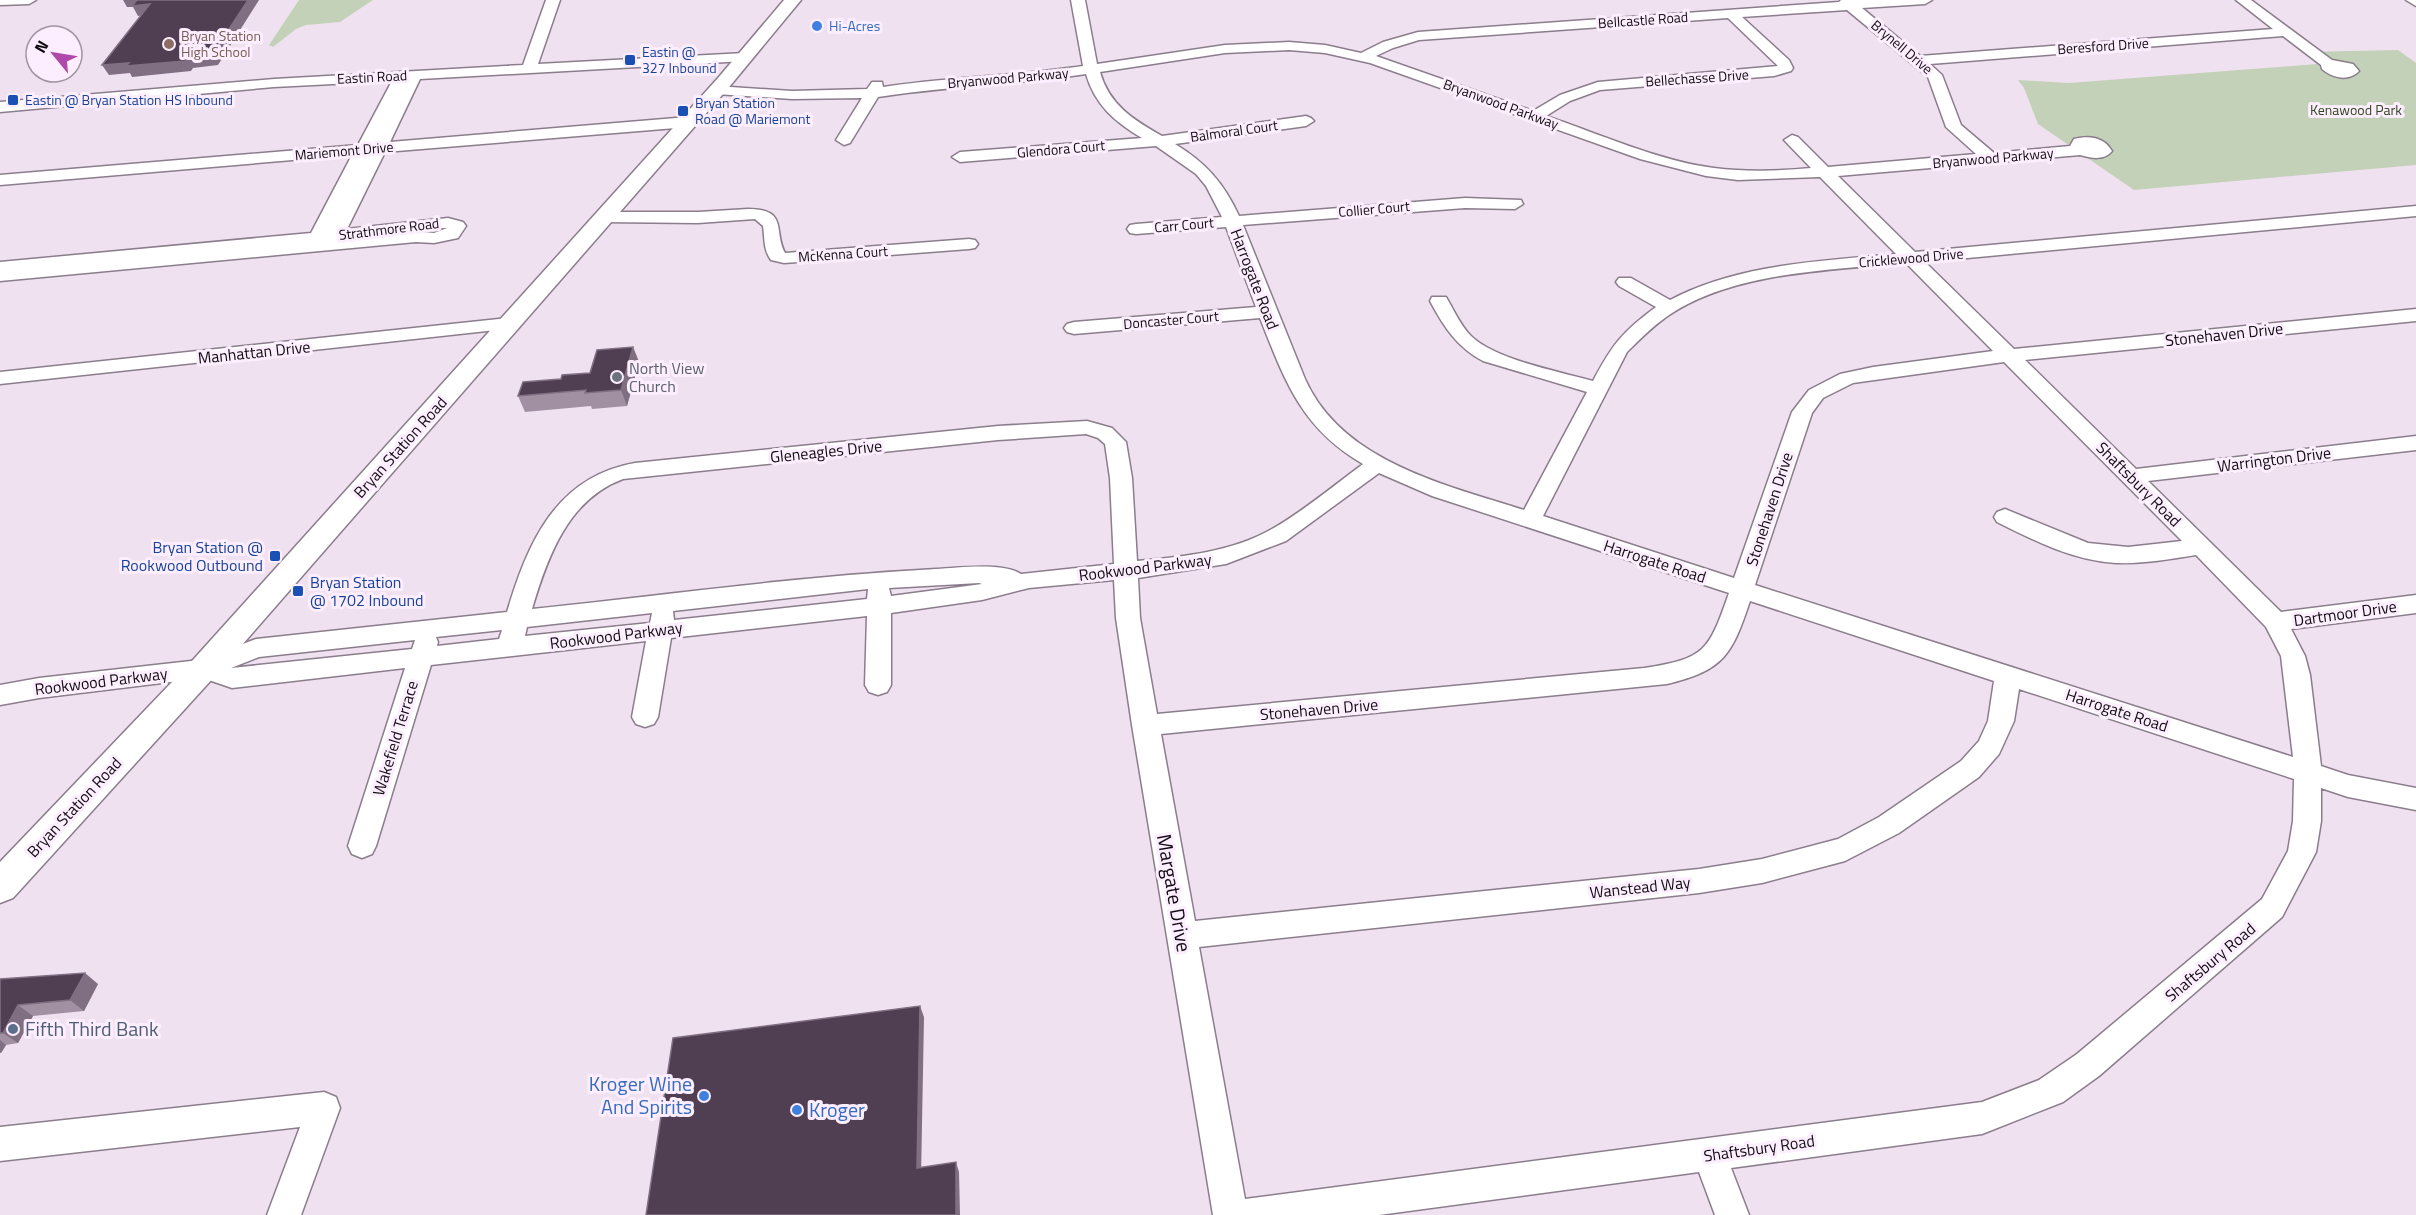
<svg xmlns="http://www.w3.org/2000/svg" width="2416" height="1215" viewBox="0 0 2416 1215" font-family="'Titillium Web',sans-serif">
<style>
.green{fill:#c3d1b8}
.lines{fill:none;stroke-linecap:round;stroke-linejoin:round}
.minor-casing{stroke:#8b7d8c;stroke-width:3}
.major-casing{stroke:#8b7d8c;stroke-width:3}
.minor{fill:#fff;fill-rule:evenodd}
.major{fill:#fff;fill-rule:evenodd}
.wall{fill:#a090a2}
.shaded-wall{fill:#806f82}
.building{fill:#503e52;stroke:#806f82;stroke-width:1.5}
.shop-dot{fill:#3f7fe0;stroke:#fdeeff;stroke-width:2}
.education-dot{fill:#8d6e63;stroke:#fdeeff;stroke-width:2}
.transit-dot{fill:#1a4fb4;stroke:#fdeeff;stroke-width:2}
.worship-dot{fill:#6b7280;stroke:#fdeeff;stroke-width:2}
.service-dot{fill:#5c6f8a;stroke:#fdeeff;stroke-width:2}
.labels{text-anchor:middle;stroke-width:6;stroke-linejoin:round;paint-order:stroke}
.far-street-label{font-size:14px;fill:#110c11;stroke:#fdeeff}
.far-shop-label{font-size:14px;fill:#366cbe;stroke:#fdeeff;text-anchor:start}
.far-education-label{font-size:14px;fill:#785e54;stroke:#fdeeff;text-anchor:start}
.far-transit-label{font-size:14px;fill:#164399;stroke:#fdeeff;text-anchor:start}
.far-park-label{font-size:14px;fill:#30461c;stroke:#fdeeff}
.street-label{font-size:16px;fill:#110c11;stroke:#fdeeff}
.worship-label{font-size:16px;fill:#5b616d;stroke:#fdeeff;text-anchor:start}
.transit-label{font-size:16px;fill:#164399;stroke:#fdeeff;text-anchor:end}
.near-street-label{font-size:20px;fill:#110c11;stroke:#fdeeff}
.near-service-label{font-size:20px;fill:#4e5e75;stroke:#fdeeff;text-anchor:start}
.near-shop-label{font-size:20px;fill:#366cbe;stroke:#fdeeff;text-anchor:end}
</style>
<rect width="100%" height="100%" fill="#f0e1f1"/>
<path class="green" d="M299 0H373L340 22 306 25 296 29 273 47 269 45Z
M2398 50 2416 63V165L2134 190 2038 124 2024 88 2018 80 2069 83 2317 64 2304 52Z"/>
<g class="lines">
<g class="minor-casing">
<path id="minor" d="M0 0H36L29 4 0 5Z
M546 0H560L538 64 745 53 752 57 745 61 420 79 390 142 688 117 696 122 688 127 385 152 347 229 448 218 463 222 466 226 458 238 434 243 416 242 0 281V262L311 233 352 155 0 185V175L358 145 392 81 274 87 0 112V102L274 79 523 65ZM438 228H447L434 233 423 232Z
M1071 0H1085L1097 64 1225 45 1289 42 1325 45 1361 53 1383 42 1418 32 1839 2 1841 0H1932L1925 4 1862 8 1920 56 2273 29 2236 0H2251L2332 60 2353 64 2359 71C2349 82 2332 78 2322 69L2321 65 2283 36 1930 64 1942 75 1961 125 1994 153 2070 146 2074 139C2089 135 2104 137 2112 151 2104 161 2091 158 2080 155L1838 176 1915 252 2416 206V216L1925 262 2014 349 2416 309V321L2025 360 2136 469 2416 436V450L2148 481 2281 612 2416 595V613L2291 629 2305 656 2310 675 2321 766 2348 775 2416 788V810L2348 797 2321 788V821L2316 852 2282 917 2099 1076 2063 1102 1982 1134 1731 1168 1749 1215H1715L1699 1172 1379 1215H1213L1132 725 1116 618 1114 580 1029 588 982 600 891 613V685L887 692 878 695 869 692 865 685 867 616 671 638 658 717 654 724 645 727 636 724 632 717 646 641 431 665 376 846 372 854 362 858 352 854 348 846 405 668 232 688 203 678 39 698 0 705V685L39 678 200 660 256 639 507 612C528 542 556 477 635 463L998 426 1087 421 1112 428 1126 442 1132 478 1137 561C1181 557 1232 552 1272 529 1304 511 1333 486 1363 464 1301 428 1285 381 1260 318L1074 334 1067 332 1064 328 1067 324 1074 322 1256 307 1226 227 1136 234 1130 233 1127 229 1130 225 1136 224 1222 217 1206 186 1196 174 1156 146 960 162 952 157 960 152 1142 138C1115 122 1095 105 1086 74 1016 85 947 86 878 97L850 143 844 145 836 140 862 98 792 99 716 94 709 90 716 86 792 91 867 89 872 82H882L883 87C950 77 1017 76 1083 66ZM1847 10 1928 77 1946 127 1976 154 1828 167 1798 137 1792 135 1784 140 1811 168C1780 171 1746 172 1714 168 1662 162 1597 133 1546 116L1570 101 1600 90 1774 76 1791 71 1793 68 1789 60 1742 17ZM1728 18 1778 66 1598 82 1560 95 1533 111 1376 56 1393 48 1419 40ZM1289 50 1325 53 1370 63 1640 159 1706 176 1738 180 1820 177 1896 254C1821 261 1738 264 1670 300L1631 278H1619L1616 282 1619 286 1656 307C1622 332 1612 345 1593 381 1558 371 1496 360 1471 336 1460 325 1454 310 1446 297H1432L1430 301C1444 327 1457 347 1483 361L1587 392 1524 510C1446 485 1342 462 1305 379L1243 225 1465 208 1515 209 1523 204 1521 200 1465 198 1239 216C1224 183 1205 162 1175 144L1306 126 1314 121 1311 118 1306 116 1162 136C1134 120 1109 105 1100 72L1225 53ZM1906 263 1993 351 1873 367 1840 374 1809 390 1792 412 1734 578 1543 516 1627 352C1640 339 1653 326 1669 315 1733 272 1830 270 1906 263ZM2004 362 2182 541 2128 547 2088 543 2005 509 1997 512 1994 517 1997 522C2035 541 2074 561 2116 563 2143 564 2170 559 2196 555L2266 627 2281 656 2293 757 1755 585 1812 413 1823 398 1853 383ZM1086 434 1098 438 1105 444 1110 478 1114 564 1021 574C1003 562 958 568 936 569 801 576 667 595 532 609 547 558 568 499 623 479L998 440ZM1379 473 1432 496 1729 593C1709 650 1706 659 1644 668L1157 714 1140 618 1138 578 1226 564 1286 541ZM979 583 982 584 891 596 889 588ZM868 589 867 599 674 620 673 611ZM1750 601 1994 681 1988 721 1979 741 1961 761 1879 817 1838 839 1762 859 1699 869 1195 921 1161 734 1667 684C1725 670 1732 654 1750 601ZM652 613 650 623 525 636 527 627ZM502 630 499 639 437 646 438 642 436 637ZM415 640 412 649 231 668 259 657ZM2019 689 2294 779 2293 821 2288 851 2262 899 2077 1054 2039 1080 1982 1102 1245 1199 1199 947 1699 893 1762 883 1845 861 1899 833 1979 777 1999 754 2014 721Z
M2406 0H2416V6Z
M748 209C789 209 773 231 785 253L969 239 975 240 978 244 975 248 969 249 784 263 771 260C763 249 765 239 763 226L755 219 698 223 604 222 598 221 595 217 598 213 604 212H698Z
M508 318 515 320 517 324 515 328 0 384V372Z
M324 1092 336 1097 340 1108 301 1215H267L300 1127 0 1161V1127Z"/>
</g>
<g class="major-casing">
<path id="major" d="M784 0H801L730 86 214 677 13 898 0 903V862L192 661 718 78Z"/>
</g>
<use href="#minor" class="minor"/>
<use href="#major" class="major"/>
</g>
<path class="wall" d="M633 347 639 362 627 406 592 409 591 406 525 412 518 396 590 373Z
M0 979 98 984 84 1011 33 1016 18 1043 6 1045 1 1053H0Z"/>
<path class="shaded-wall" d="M123 0H143L150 4 155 14 138 16 133 7H127Z
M248 0H259L218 65 193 68 191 71 132 77 130 73 109 75 102 65 187 57Z
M633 347 639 362 627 406 621 390Z
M85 973 98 984 84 1011 70 1000Z
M18 1005 33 1016 18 1043 3 1033Z
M920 1006 924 1017 921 1177 917 1168Z
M0 1040 6 1045 1 1053 0 1052Z
M956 1162 959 1172 960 1215H956Z"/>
<path class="building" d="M137 0H248L212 55 187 57 185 61 126 66 129 63 102 65 150 4 132 6Z
M633 347 621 390 585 393 586 390 518 396 523 382 561 379 562 375 590 373 597 350Z
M85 973 70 1000 18 1005 3 1033H0V979Z
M920 1006 917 1168 956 1162V1215H646L673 1038Z"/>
<g class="shop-dot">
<circle cx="817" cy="26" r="6"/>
<circle cx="704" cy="1096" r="6"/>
<circle cx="797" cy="1110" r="6"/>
</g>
<circle class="education-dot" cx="169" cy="44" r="6"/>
<g class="transit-dot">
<rect x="624" y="54" width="12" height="12" rx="3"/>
<rect x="7" y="94" width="12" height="12" rx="3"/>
<rect x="677" y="105" width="12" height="12" rx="3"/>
<rect x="269" y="550" width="12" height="12" rx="3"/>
<rect x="292" y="585" width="12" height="12" rx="3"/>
</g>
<circle class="worship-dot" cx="617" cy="377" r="6"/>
<circle class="service-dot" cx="13" cy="1029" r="6"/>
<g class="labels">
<g class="far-street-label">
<text transform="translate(1643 20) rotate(-4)" y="5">Bellcastle Road</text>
<text transform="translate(2103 46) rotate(-4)" y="5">Beresford Drive</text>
<text transform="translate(1902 47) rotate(40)" y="5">Brynell Drive</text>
<text transform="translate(372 77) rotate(-3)" y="5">Eastin Road</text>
<text transform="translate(1008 78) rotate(-5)" y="5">Bryanwood Parkway</text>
<text transform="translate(1697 78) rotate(-4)" y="5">Bellechasse Drive</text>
<text transform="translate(1501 104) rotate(20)" y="5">Bryanwood Parkway</text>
<text transform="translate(1234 131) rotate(-8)" y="5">Balmoral Court</text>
<text transform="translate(1061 149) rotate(-5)" y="5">Glendora Court</text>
<text transform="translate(344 151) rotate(-5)" y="5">Mariemont Drive</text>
<text transform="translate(1993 158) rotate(-5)" y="5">Bryanwood Parkway</text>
<text transform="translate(1374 209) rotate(-5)" y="5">Collier Court</text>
<text transform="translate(1184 225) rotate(-5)" y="5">Carr Court</text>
<text transform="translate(389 229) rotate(-7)" y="5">Strathmore Road</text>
<text transform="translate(843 254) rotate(-4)" y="5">McKenna Court</text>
<text transform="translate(1911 258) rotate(-5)" y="5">Cricklewood Drive</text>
<text transform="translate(1171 320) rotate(-5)" y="5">Doncaster Court</text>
</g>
<g class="far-shop-label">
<text x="829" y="31">Hi-Acres</text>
</g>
<g class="far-education-label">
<text x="181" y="41">Bryan Station<tspan x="181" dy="16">High School</tspan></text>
</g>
<g class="far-transit-label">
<text x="642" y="57">Eastin @<tspan x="642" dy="16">327 Inbound</tspan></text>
<text x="25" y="105">Eastin @ Bryan Station HS Inbound</text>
<text x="695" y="108">Bryan Station<tspan x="695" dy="16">Road @ Mariemont</tspan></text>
</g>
<g class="far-park-label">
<text x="2356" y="115">Kenawood Park</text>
</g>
<g class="street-label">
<text transform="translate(1255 279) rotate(69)" y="6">Harrogate Road</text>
<text transform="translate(2224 334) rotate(-6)" y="6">Stonehaven Drive</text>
<text transform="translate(254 352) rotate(-6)" y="6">Manhattan Drive</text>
<text transform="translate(400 447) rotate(-48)" y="6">Bryan Station Road</text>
<text transform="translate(826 451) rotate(-6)" y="6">Gleneagles Drive</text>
<text transform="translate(2274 459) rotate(-7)" y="6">Warrington Drive</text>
<text transform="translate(2139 484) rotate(45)" y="6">Shaftsbury Road</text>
<text transform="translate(1769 509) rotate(-72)" y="6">Stonehaven Drive</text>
<text transform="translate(1655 561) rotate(18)" y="6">Harrogate Road</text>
<text transform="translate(1145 567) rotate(-7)" y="6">Rookwood Parkway</text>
<text transform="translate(2345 613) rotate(-8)" y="6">Dartmoor Drive</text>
<text transform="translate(616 635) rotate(-7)" y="6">Rookwood Parkway</text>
<text transform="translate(101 681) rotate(-7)" y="6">Rookwood Parkway</text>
<text transform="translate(1319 709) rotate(-5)" y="6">Stonehaven Drive</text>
<text transform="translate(2117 710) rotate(18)" y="6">Harrogate Road</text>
<text transform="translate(395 738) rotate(-73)" y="6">Wakefield Terrace</text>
<text transform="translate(74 807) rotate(-47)" y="6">Bryan Station Road</text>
<text transform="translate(1640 887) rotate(-6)" y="6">Wanstead Way</text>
<text transform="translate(2210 962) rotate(-40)" y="6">Shaftsbury Road</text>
<text transform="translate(1759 1148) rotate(-8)" y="6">Shaftsbury Road</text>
</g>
<g class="worship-label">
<text x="629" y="374">North View<tspan x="629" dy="18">Church</tspan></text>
</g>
<g class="transit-label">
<text x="263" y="553">Bryan Station @<tspan x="263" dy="18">Rookwood Outbound</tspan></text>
<text x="310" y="588" text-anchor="start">Bryan Station<tspan x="310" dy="18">@ 1702 Inbound</tspan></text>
</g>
<g class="near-street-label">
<text transform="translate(1174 893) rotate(80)" y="7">Margate Drive</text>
</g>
<g class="near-service-label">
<text x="25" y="1036">Fifth Third Bank</text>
</g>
<g class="near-shop-label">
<text x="692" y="1091">Kroger Wine<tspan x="692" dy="23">And Spirits</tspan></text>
<text x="809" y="1117" text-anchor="start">Kroger</text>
</g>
</g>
<g transform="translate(54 54) rotate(300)"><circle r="28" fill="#fdeeff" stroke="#9f94a0" stroke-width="1.5"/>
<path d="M0-4.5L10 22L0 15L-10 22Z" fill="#af48ab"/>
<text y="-9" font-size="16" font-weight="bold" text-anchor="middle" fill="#110c11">N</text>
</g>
</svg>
